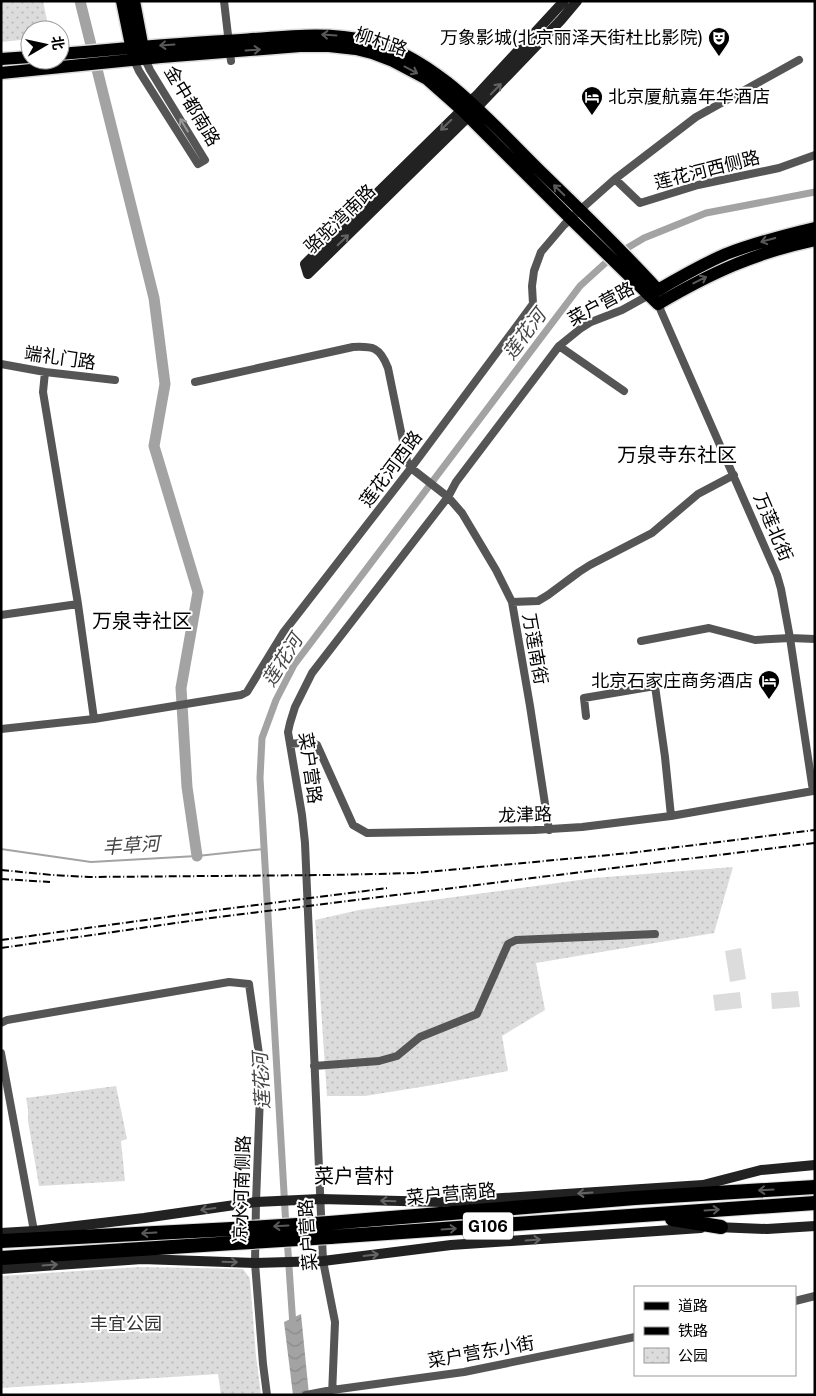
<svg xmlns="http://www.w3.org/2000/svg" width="816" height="1396" viewBox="0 0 816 1396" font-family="'Public Sans','Noto Sans SC',sans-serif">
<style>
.park{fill:url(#park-dots)}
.garden{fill:#dcdcdc}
.water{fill:url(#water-waves)}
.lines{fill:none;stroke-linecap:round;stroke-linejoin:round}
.stream{stroke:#a3a3a3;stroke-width:2}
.canal{stroke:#a3a3a3;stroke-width:7}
.river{stroke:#a3a3a3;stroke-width:11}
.primary-casing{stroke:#dbdbdb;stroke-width:15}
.highway-casing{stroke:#dbdbdb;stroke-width:16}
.street{stroke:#555;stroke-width:8}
.secondary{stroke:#222;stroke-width:10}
.primary{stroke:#000;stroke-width:12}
.highway{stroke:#000;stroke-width:14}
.rail{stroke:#000;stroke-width:2;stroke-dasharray:8 2.5 1 2.5;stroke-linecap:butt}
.highway-bridge-casing{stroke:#dbdbdb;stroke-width:16;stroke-linecap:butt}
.highway-bridge{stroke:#000;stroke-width:14}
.oneway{stroke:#595959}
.oneway2{stroke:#646464}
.oneway3{stroke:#999}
.labels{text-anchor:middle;stroke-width:4;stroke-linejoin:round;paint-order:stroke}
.shield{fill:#fff;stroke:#4c4c4c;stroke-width:1}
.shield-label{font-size:16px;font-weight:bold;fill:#000}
.poi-label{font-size:18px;fill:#000;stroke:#fff;text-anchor:end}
.street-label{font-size:18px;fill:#000;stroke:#fff}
.park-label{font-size:18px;fill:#333;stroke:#fff}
.water-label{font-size:19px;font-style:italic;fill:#444;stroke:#fff}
.quarter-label{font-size:20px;fill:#000;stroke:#fff}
</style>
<defs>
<pattern id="park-dots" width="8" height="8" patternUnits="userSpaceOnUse" patternTransform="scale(1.25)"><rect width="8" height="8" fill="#dcdcdc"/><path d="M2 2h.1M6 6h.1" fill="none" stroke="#bbb" stroke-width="1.8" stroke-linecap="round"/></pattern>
<pattern id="water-waves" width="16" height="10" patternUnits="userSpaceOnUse" patternTransform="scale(1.25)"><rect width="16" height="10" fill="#a3a3a3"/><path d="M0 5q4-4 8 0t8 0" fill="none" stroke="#8b8b8b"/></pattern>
</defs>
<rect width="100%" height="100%" fill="#fff"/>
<path class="park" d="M1 1H43L49 30H30V39L1 42Z
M733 867 714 933 536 963 545 1010 502 1036 508 1071 433 1085 365 1096H327L315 920 359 910 594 878Z
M116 1086 127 1139 121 1141 125 1181 39 1186 28 1121V1109L26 1098Z
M140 1267 243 1269 249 1277 250 1280 256 1356 261 1395H221L218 1374 1 1388V1276Z"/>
<path class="garden" d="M741 948 746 979 730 982 725 951Z
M798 991 800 1007 772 1009 771 993Z
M740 992 742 1008 715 1011 713 995Z"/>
<path class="water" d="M301 1314 309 1395H293L284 1322Z"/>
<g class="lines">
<path class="stream" d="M1 849 91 862 197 856 264 849"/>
<path class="canal" d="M286 1227 260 778 262 738 276 700 294 665 580 286 612 257 644 238 706 213 815 192
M287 1237 293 1326"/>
<path class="river" d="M80 1 154 298 165 384 154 446 198 592 181 688 187 787 197 856"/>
<g class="primary-casing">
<path id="primary" d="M122 1 133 55
M134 1 144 54
M60 54C120 49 180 43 241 40 284 37 326 31 368 41 436 57 491 123 538 169 579 209 620 248 658 290 680 277 703 264 726 254 755 243 785 235 815 228
M1 59 30 57
M1 73 161 57 300 46H329L356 49 372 53 393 61 427 79 462 110 571 219 658 304C711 273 754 253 815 240"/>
</g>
<g class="highway-casing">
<path id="highway" d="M672 1219 721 1227
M329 1223 635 1198 815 1187
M330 1237 815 1203
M1 1241 232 1229
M1 1258 234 1243"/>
</g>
<path class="street" d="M224 1 231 61
M134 60 139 71 198 164 205 160 150 70 145 59
M615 179 640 203 698 185 779 168 815 155
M559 346 624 391
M1 364 45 372 115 380
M45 372 43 392 78 604 94 719
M195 382 353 347C373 346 380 347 388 368L407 461 411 468 448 497 462 513 496 570 512 602 530 706 549 830
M512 602 538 601 548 595 579 572 590 565 652 533 698 494 734 475
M1 615 78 604
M641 641 709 628 755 640 790 638 815 639
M586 716 584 698 655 686 665 757 671 816
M1 729 94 719 241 695 247 692 283 633 411 468 533 304 532 286 534 271 541 252 564 225 580 210 615 179 696 117 799 60
M290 744 310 742 317 745 353 825 367 833 534 830 582 827 671 816 813 791 790 638 781 589 777 575 661 311 658 302
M1 1023 7 1020 229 982 249 984 261 1068 256 1202 255 1263 263 1364 267 1395
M1 1053 34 1231
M314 1066 379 1061 397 1056 420 1037 477 1014 508 944 516 940 655 934
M795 1301 815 1296
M306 1395 332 1390 464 1372 635 1337
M332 1395 335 1322 323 1261 305 843 302 815 290 744 288 732 290 723 295 707 312 673 448 497 456 482 559 346 580 329 591 322 622 310 651 294"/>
<path class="secondary" d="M564 1 479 93 305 264 308 274 463 122 561 20 577 1
M716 1227 767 1229 815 1226
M1 1233 34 1231 144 1218 256 1202 320 1199 441 1202 703 1185 761 1170 815 1165
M1 1269 142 1259 255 1263 323 1261 451 1245 701 1228"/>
<use href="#primary" class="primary"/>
<use href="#highway" class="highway"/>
<path class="rail" d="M1 870 52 875 90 877 331 875 416 873 630 853 815 830
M1 879 50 882
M1 940 210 911 388 888
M1 948 211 918 815 843"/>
<g class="highway-bridge-casing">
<path id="highway-bridge" d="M232 1229 329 1223
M234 1243 330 1237"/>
</g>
<use href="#highway-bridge" class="highway-bridge"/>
</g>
<defs><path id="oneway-shaft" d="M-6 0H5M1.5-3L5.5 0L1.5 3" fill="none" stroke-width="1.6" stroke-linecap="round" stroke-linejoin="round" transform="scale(1.25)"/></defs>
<g class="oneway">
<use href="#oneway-shaft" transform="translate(329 35) rotate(-176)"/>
<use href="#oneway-shaft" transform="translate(167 45) rotate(176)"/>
<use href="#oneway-shaft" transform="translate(253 50) rotate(-4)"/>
<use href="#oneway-shaft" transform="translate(411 70) rotate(28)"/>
<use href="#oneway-shaft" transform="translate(559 190) rotate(-136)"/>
<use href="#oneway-shaft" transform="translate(768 240) rotate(165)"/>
<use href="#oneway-shaft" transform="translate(700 280) rotate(-27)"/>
<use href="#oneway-shaft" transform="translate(766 1190) rotate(177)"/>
<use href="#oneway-shaft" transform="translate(712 1210) rotate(-4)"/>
<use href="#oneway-shaft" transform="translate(281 1226) rotate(177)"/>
<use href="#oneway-shaft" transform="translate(449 1229) rotate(-4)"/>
<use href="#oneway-shaft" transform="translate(149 1233) rotate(177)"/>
</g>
<g class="oneway2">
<use href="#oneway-shaft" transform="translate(496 89) rotate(-46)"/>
<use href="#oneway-shaft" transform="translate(446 125) rotate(136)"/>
<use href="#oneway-shaft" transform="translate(343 240) rotate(-44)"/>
<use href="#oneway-shaft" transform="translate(585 1193) rotate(176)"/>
<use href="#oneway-shaft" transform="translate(388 1201) rotate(-178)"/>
<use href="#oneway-shaft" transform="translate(208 1209) rotate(172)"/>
<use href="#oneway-shaft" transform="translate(533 1240) rotate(-4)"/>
<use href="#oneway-shaft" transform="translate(371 1255) rotate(-7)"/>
<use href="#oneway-shaft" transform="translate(230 1262) rotate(2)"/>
<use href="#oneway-shaft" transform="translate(50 1265) rotate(-4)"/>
</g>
<use class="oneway3" href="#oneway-shaft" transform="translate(184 125) rotate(-121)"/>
<defs>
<g id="theatre-pin" transform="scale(1.125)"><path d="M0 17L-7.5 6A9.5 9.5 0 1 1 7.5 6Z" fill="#000" stroke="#fff"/><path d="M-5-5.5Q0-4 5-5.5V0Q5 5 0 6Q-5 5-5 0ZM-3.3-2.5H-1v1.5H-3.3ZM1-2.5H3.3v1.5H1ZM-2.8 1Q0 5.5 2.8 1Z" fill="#fff"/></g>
<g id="hotel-pin" transform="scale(1.125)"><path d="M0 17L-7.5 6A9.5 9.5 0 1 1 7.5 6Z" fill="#000" stroke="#fff"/><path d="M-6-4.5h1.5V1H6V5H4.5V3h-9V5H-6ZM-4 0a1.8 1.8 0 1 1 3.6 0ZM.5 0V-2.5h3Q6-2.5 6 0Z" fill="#fff"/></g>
</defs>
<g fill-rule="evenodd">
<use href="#theatre-pin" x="719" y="38"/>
<use href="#hotel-pin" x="592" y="97"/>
<use href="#hotel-pin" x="769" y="681"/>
</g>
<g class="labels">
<rect class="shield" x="463" y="1212.5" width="50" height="27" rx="4"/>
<g class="shield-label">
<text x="488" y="1232">G106</text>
</g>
<g class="poi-label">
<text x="703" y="44">万象影城(北京丽泽天街杜比影院)</text>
<text x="608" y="103" text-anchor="start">北京厦航嘉年华酒店</text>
<text x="753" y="687">北京石家庄商务酒店</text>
</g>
<g class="street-label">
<text transform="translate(381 42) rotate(18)" y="6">柳村路</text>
<text transform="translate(192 106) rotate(59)" y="6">金中都南路</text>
<text transform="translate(707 170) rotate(-14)" y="6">莲花河西侧路</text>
<text transform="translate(340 219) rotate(-44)" y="6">骆驼湾南路</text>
<text transform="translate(601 304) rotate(-28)" y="6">菜户营路</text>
<text transform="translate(60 358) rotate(8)" y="6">端礼门路</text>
<text transform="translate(391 469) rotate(-53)" y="6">莲花河西路</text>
<text transform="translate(773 527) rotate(67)" y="6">万莲北街</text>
<text transform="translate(535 649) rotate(80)" y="6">万莲南街</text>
<text transform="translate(310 768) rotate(82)" y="6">菜户营路</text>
<text transform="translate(525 815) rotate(-2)" y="6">龙津路</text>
<text transform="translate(242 1189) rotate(-88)" y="6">凉水河南侧路</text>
<text transform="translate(451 1194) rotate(-5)" y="6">菜户营南路</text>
<text transform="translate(308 1235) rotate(-94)" y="6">菜户营路</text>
<text transform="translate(481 1352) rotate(-10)" y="6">菜户营东小街</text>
</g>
<g class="park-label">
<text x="126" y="1330">丰宜公园</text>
</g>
<g class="water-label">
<text transform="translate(524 334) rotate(-53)" y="7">莲花河</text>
<text transform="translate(282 660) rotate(-58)" y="7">莲花河</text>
<text transform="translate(131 845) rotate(-4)" y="7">丰草河</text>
<text transform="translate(261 1081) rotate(-93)" y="7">莲花河</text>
</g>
<g class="quarter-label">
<text x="677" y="462">万泉寺东社区</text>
<text x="142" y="628">万泉寺社区</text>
<text x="354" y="1183">菜户营村</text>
</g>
</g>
<rect width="816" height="1396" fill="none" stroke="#000000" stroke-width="5"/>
<rect x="634" y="1286" width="162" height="90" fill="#ffffff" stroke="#999999"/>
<rect x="644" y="1302" width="25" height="8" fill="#000000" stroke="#999999"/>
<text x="678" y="1311" font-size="15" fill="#000000">道路</text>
<rect x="644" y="1327" width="25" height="8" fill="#000000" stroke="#999999"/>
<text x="678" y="1336" font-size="15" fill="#000000">铁路</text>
<rect x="644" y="1348" width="25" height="15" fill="url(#park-dots)" stroke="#999999"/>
<text x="678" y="1361" font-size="15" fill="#000000">公园</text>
<g transform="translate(45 45) rotate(81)"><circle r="24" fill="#ffffff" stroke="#999999"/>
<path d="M0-4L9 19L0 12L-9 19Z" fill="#000000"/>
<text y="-8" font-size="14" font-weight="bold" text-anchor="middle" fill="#000000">北</text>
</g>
</svg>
